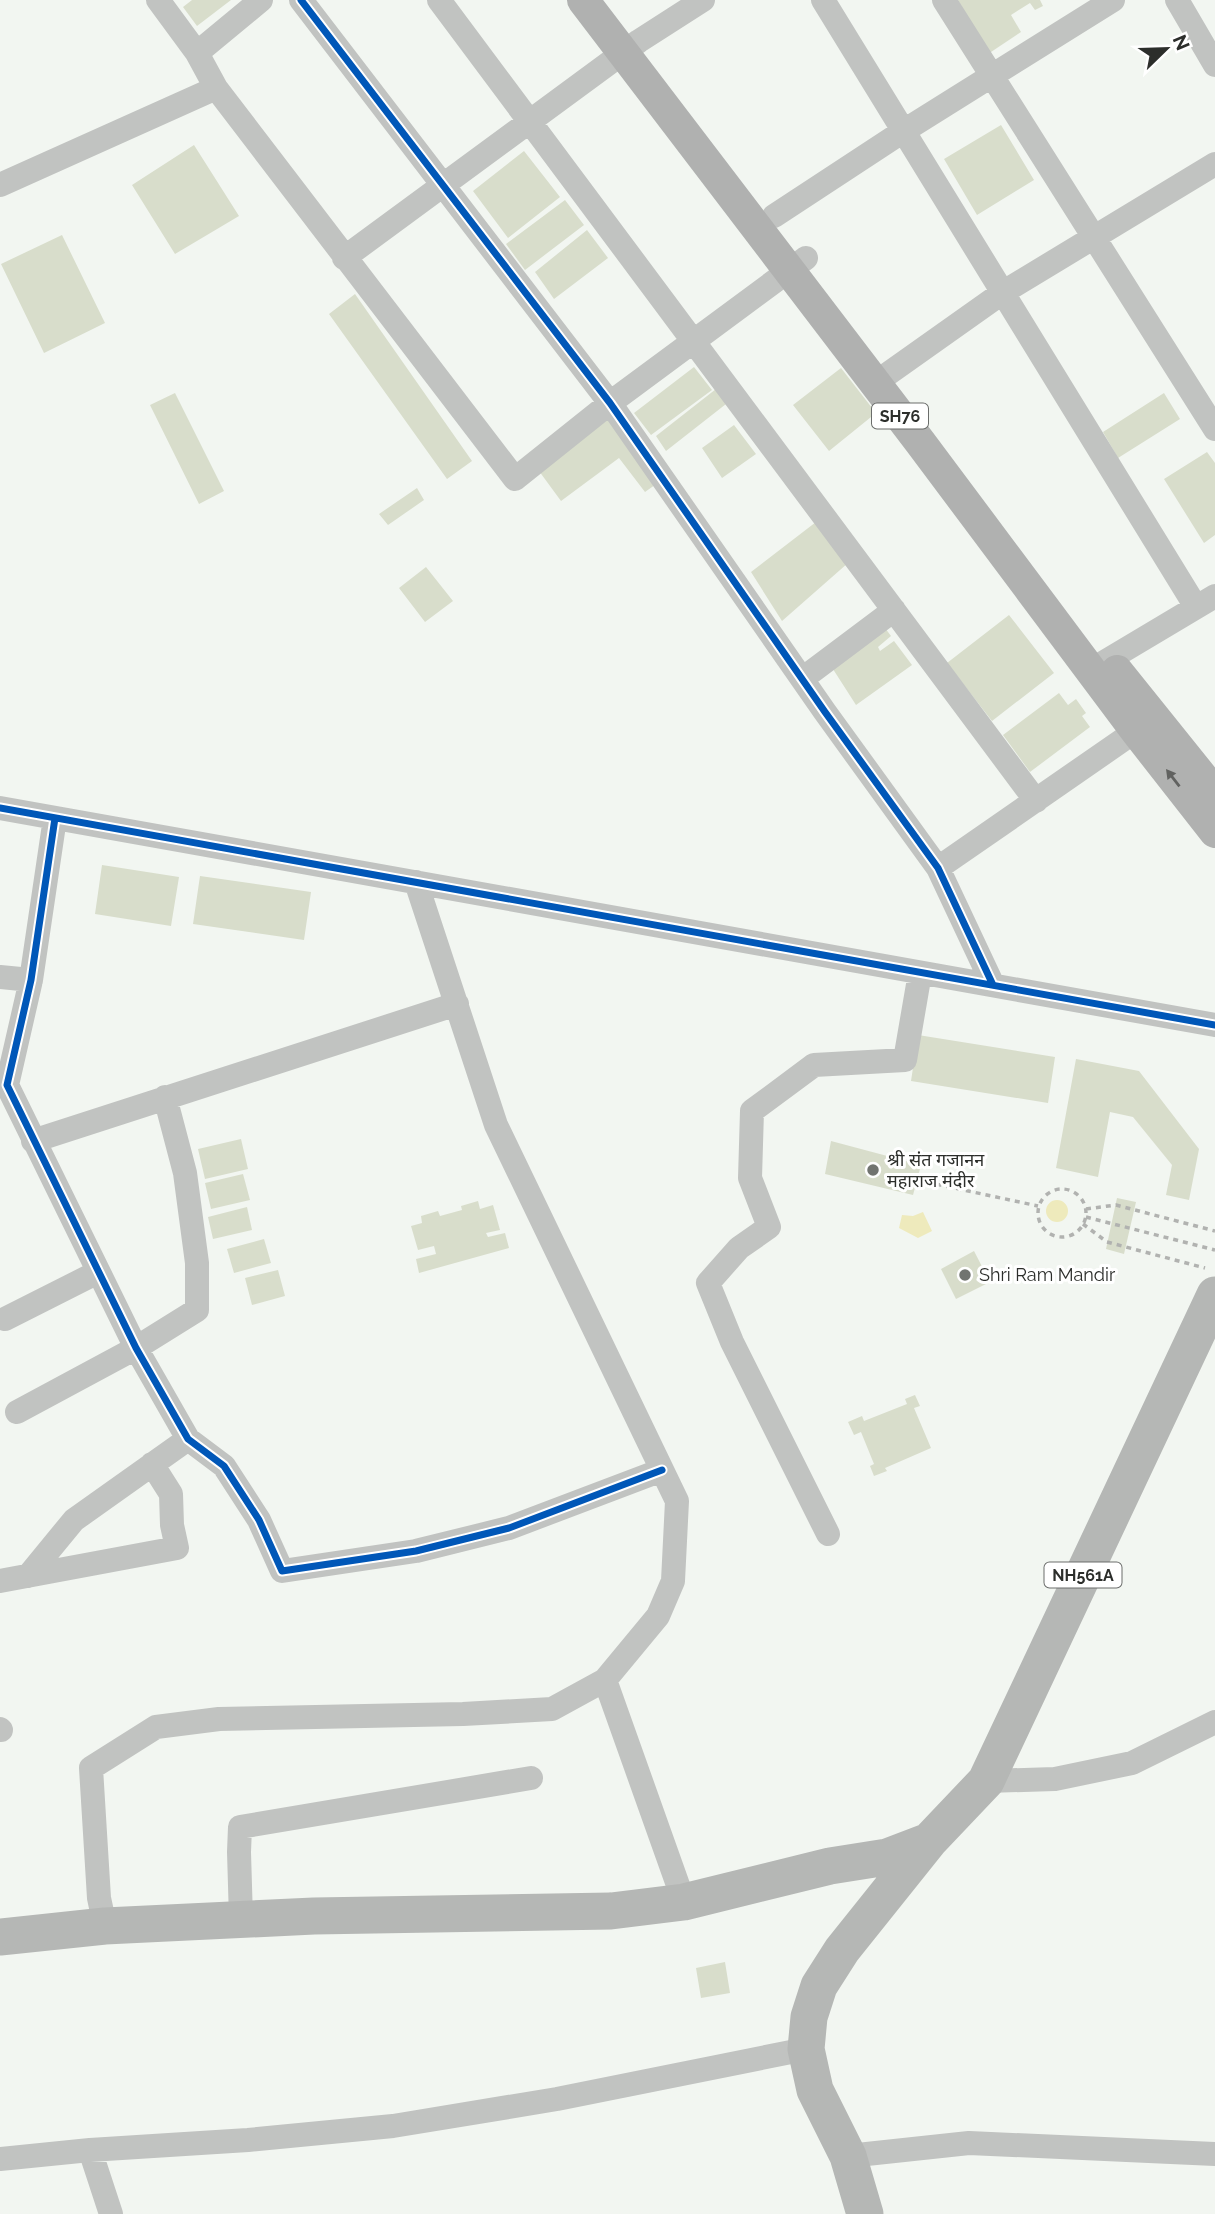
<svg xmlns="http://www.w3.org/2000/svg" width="1215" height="2214" viewBox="0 0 1215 2214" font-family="Raleway,'Noto Sans Devanagari',sans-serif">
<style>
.green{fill:#eeeabc}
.building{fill:#d8ddcb}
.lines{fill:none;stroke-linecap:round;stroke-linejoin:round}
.path{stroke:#b1b2b0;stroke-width:3.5;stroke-dasharray:5 5;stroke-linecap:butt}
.minor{stroke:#c1c3c1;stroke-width:24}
.major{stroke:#b0b1b0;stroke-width:32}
.highway{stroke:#b5b7b5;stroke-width:37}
.cycleway-casing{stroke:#fff;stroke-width:11}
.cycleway{stroke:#0057b8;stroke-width:7}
.oneway{fill:#616260}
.poi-dot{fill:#717470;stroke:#fff;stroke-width:2.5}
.labels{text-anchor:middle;stroke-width:6;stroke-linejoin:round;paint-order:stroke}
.shield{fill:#fff;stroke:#6b6d6b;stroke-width:2}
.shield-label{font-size:16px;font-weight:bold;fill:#2c2e2b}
.poi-label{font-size:18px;fill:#2c2e2b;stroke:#fff;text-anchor:start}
</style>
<rect width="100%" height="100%" fill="#f2f6f1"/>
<path class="green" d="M1046 1211a11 11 0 1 1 22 0a11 11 0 1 1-22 0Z
M923 1212 932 1231 918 1238 899 1228 902 1215 913 1216Z"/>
<path class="building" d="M192 0H231L197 26 183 7Z
M958 0H1040L1043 6 1035 10 1030 3 1011 15 1021 32 988 54Z
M1001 125 1034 180 977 215 944 159Z
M194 145 239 216 175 254 132 185Z
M524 151 560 197 508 238 473 191Z
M565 200 584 225 525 270 506 244Z
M587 230 608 258 554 299 535 272Z
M62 235 105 323 44 353 1 264Z
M355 294 472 461 447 479 329 314Z
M694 367 712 390 651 435 634 413Z
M841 368 876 413 829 451 793 405Z
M716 389 726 404 666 451 656 436Z
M175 393 224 491 199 504 150 405Z
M1164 393 1180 419 1118 458 1103 432Z
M611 417 659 482 645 492 619 458 561 501 539 471Z
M734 425 756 454 722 478 702 448Z
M1207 452 1215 463V535L1204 543 1164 479Z
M417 488 424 500 388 525 379 514Z
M816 522 848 563 782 621 751 572Z
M426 567 453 601 425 622 399 588Z
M1009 615 1054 673 992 721 947 663Z
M885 628 891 636 878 647 880 651 894 641 912 665 856 705 831 666Z
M1059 693 1068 705 1076 699 1086 713 1082 716 1090 727 1030 772 1003 735Z
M102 865 179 877 171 926 95 914Z
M200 876 311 892 304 940 193 924Z
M918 1035 1055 1057 1048 1103 911 1081Z
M1076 1059 1139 1071 1199 1149 1189 1200 1166 1195 1172 1165 1133 1117 1110 1112 1098 1177 1056 1168Z
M241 1139 248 1169 205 1179 198 1149Z
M831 1141 921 1165 913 1195 825 1174Z
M243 1174 250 1200 211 1209 205 1183Z
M1117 1198 1136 1202 1124 1254 1106 1249Z
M478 1201 480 1209 493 1205 500 1230 486 1233 488 1237 505 1233 509 1248 419 1273 416 1259 436 1254 434 1246 418 1250 411 1226 422 1223 421 1216 438 1211 440 1216 462 1210 461 1206Z
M247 1207 252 1230 213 1239 208 1217Z
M264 1239 271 1263 234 1273 227 1249Z
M974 1251 990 1282 956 1299 941 1269Z
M278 1270 285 1296 252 1305 245 1278Z
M915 1395 920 1406 914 1408 931 1448 885 1468 887 1471 874 1476 870 1466 874 1464 861 1432 854 1435 848 1422 862 1416 864 1421 907 1404 905 1399Z
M725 1962 730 1993 701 1998 696 1968Z"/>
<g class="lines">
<path class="path" d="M917 1180 1038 1206
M1038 1213a24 24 0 1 1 48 0a24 24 0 1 1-48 0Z
M1086 1209 1116 1205 1215 1231
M1086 1217 1215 1250
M1083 1224 1107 1242 1205 1268"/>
<path class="minor" d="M158 0 197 53 216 88 515 479 610 403 806 258
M301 0 610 403 825 712 938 868 993 985
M439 0 1036 801
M823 0 1196 607
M944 0 1215 429
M1177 0 1215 65
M197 53 261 0
M0 185 216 88
M774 216 902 132 1113 0
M344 258 639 41 703 0
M875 383 1002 293 1215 164
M1091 670 1215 596
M802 679 894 610
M0 808 1215 1025
M55 818 31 980 7 1085 136 1348 188 1439 224 1466 259 1520 282 1571 416 1551 509 1528 662 1470
M938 868 1150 721
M416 882 496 1125 677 1501 673 1581 658 1616 605 1680 684 1902
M0 977 31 980
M33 1141 457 1004
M5 1319 98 1272
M17 1412 136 1348 197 1310V1263L185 1173 165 1097
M828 1534 732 1342 708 1283 739 1248 769 1227 750 1178 752 1111 814 1065 905 1060 920 973
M28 1576 74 1520 188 1439
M0 1581 177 1548 172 1525 171 1494 152 1464
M0 1729 1 1730
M986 1781 1055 1779 1132 1763 1215 1722
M241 1919 239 1852 240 1827 531 1778
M105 1926 99 1898 91 1768 156 1727 219 1719 463 1714 552 1709 605 1680
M90 2150 111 2214
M848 2156 969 2143 1215 2154
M0 2159 90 2150 248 2140 393 2126 557 2099 806 2049"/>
<path class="major" d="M583 0 920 442 1136 731 1215 832
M1117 671 1215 793"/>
<path class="highway" d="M0 1937 105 1926 314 1916 611 1911 684 1902 830 1866 887 1857 929 1841
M865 2214 848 2156 815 2090 806 2049 809 2017 819 1986 842 1950 930 1840 986 1781 1215 1295"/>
<g class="cycleway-casing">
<path id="cycleway" d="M301 0 610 403 825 712 938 868 993 985
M0 808 1215 1025
M55 818 31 980 7 1085 136 1348 188 1439 224 1466 259 1520 282 1571 416 1551 509 1528 662 1470"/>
</g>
<use href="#cycleway" class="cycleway"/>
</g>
<defs><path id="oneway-solid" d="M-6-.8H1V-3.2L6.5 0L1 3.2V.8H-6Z" transform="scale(1.75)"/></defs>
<use class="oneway" href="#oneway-solid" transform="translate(1173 778) rotate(-128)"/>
<g class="poi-dot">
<circle cx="873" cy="1170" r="7"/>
<circle cx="965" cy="1275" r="7"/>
</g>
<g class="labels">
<g class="shield">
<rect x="872" y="403.5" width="56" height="25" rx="5"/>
<rect x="1044.5" y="1562.5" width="77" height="25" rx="5"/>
</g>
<g class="shield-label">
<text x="900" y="422">SH76</text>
<text x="1083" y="1581">NH561A</text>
</g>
<g class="poi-label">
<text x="887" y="1166">श्री संंत गजानन<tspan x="887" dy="21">महाराज मंदीर</tspan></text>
<text x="979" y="1281">Shri Ram Mandir</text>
</g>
</g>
<g transform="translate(1166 49) rotate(67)" stroke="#ffffff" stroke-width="5" paint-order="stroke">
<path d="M0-5L12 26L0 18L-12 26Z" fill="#2c2e2b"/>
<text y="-10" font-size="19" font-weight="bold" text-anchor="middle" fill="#2c2e2b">N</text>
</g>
</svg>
